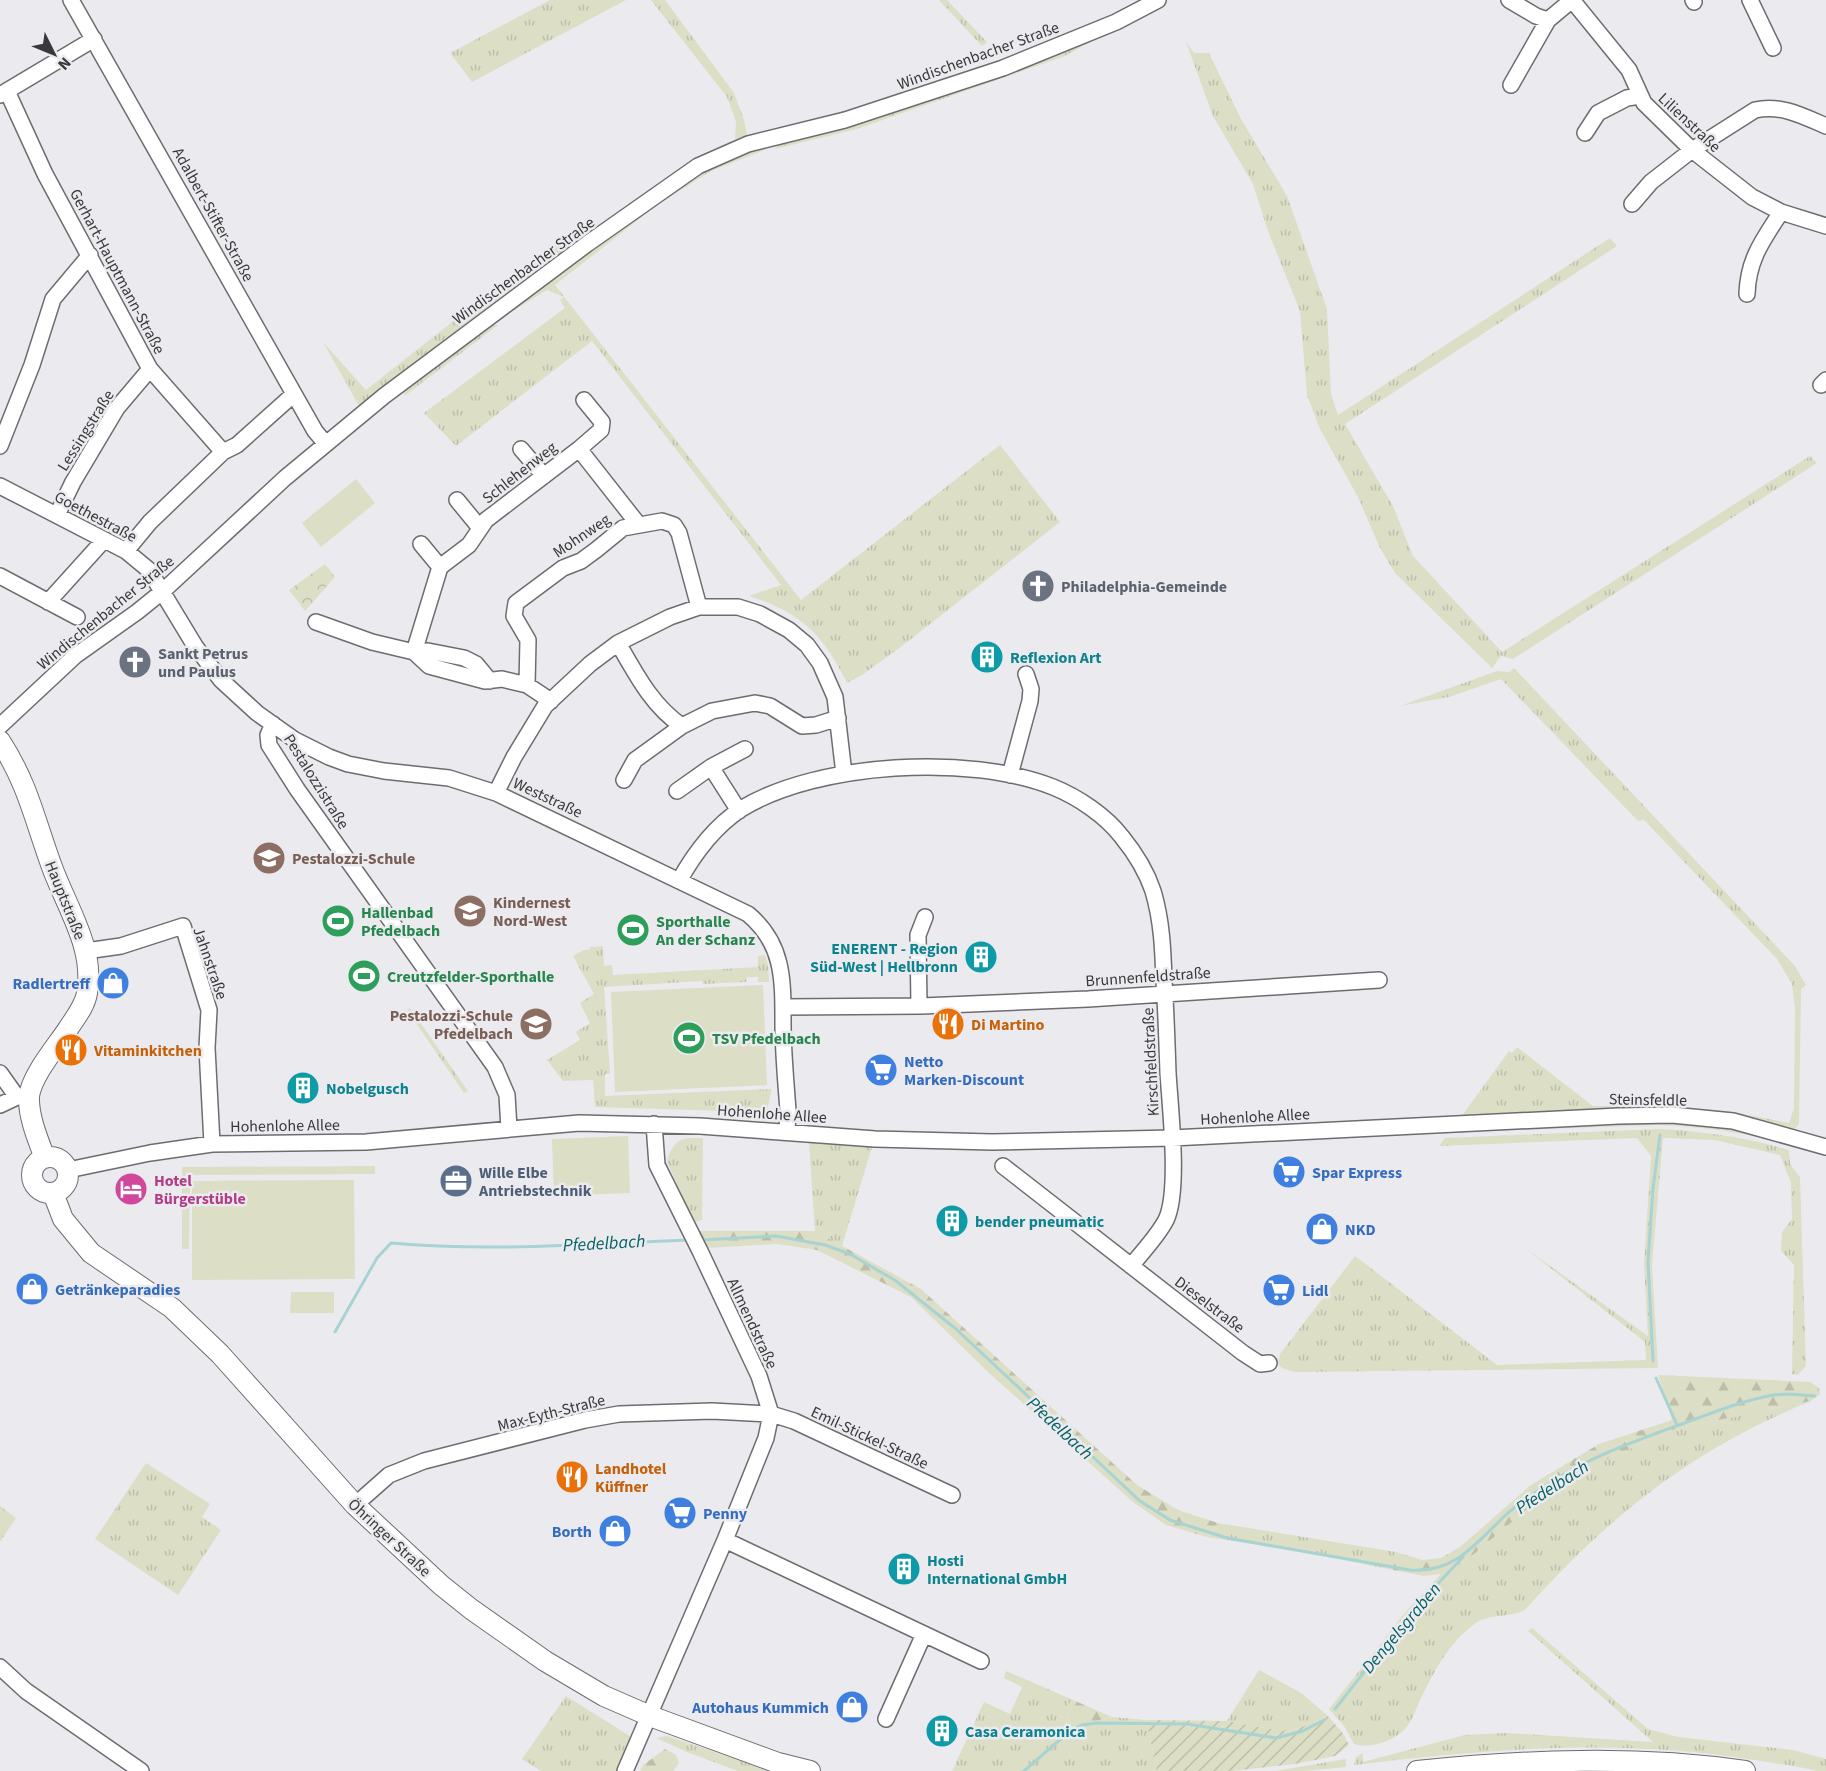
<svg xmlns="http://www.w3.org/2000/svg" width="1826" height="1771" viewBox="0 0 1826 1771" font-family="'Source Sans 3',sans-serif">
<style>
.grass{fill:url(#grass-tufts)}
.forest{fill:url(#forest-firs)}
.park{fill:url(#park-crowns)}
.garden{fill:url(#garden-furrows)}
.pitch{fill:#dcdec6}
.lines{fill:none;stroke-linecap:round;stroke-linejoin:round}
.stream{stroke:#a8d3d3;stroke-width:3}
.minor-casing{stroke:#6d6d71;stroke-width:18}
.major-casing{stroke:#6d6d71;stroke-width:22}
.minor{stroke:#fff;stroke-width:15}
.major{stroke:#fff;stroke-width:20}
.labels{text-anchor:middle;stroke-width:5;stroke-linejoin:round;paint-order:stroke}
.street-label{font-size:16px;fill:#39393b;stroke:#ebebef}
.worship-label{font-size:16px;font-weight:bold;fill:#5b616d;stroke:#ebebef;text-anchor:start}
.culture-label{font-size:16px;font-weight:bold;fill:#0d838f;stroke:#ebebef;text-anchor:start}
.education-label{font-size:16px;font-weight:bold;fill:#785e54;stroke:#ebebef;text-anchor:start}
.leisure-label{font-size:16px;font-weight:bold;fill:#27864d;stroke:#ebebef;text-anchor:start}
.shop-label{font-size:16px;font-weight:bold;fill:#366cbe;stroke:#ebebef;text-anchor:start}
.food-label{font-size:16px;font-weight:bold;fill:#c56008;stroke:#ebebef;text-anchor:start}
.service-label{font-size:16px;font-weight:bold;fill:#4e5e75;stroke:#ebebef;text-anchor:start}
.hotel-label{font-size:16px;font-weight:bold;fill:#b23c85;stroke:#ebebef;text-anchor:start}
.water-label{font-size:18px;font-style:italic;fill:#066263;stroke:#ebebef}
</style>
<defs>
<pattern id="grass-tufts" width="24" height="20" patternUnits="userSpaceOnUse" patternTransform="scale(1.5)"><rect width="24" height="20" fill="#dcdec6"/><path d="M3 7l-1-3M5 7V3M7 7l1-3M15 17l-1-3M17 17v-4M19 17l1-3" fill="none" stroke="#bebfab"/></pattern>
<pattern id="forest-firs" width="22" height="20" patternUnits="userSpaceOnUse" patternTransform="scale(1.5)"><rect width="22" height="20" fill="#dcdec6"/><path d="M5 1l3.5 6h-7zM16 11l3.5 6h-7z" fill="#bebfab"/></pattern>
<pattern id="park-crowns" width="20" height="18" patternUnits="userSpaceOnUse" patternTransform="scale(1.5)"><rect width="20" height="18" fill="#dcdec6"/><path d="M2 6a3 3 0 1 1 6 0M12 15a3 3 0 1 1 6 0" fill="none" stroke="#bebfab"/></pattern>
<pattern id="garden-furrows" width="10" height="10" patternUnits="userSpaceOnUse" patternTransform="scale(1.5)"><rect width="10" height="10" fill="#dcdec6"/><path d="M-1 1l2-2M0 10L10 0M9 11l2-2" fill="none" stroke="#bebfab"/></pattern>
</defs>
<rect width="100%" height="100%" fill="#ebebef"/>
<path class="grass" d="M550 0H626L472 82 450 53Z
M651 0H665L734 93 744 120 747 135 735 139 736 122 727 97Z
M939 0H947L987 42 982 46Z
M1118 27 1065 56 857 129 775 149 780 141Z
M1186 42 1194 53H1209L1241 119 1287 196 1327 309 1331 394 1338 415 1610 238 1617 246 1345 424 1393 506 1413 556 1502 652 1810 456 1817 463 1513 659 1501 656 1492 668 1395 573 1380 548 1358 497 1320 429 1307 395 1300 311 1268 231 1253 184 1213 116Z
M763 146 767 149 711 171 657 205 555 285 801 600 1000 445 1060 522 902 646 862 675 847 683C823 634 801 613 749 596L781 585 592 341 456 446 424 413 565 308 560 300 564 297 547 290 503 317 500 313 686 178Z
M573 231 577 240 359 406 323 342 366 390 466 311Z
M486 325H498L406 395 400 390Z
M1514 668 1795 966 1806 985 1801 989 1799 1124 1794 1130 1734 1117H1461L1509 1051 1512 1053 1517 1047 1593 1106H1669L1734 1112 1789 1123 1794 1108 1795 1009 1792 984 1777 959 1644 820 1638 821 1501 679 1449 697 1400 706 1497 671 1509 672Z
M603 946 604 966 612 965 613 975 758 967V956L765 955 768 965 769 982H758V977H747L746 982 703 984 702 981 604 987 610 1074H605V1096L772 1089 767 1110 758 1112 595 1107 593 1080 563 1081 547 1060 580 1040 576 1032 590 1023 580 1003 594 994 573 956 584 950H590V947Z
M410 1008 468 1091 464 1093 407 1010Z
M1673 1121 1734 1128 1789 1144C1745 1133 1701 1126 1656 1125L1357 1136 1622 1122Z
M1657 1129C1702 1131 1745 1137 1789 1150L1790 1164 1800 1177 1806 1366 1798 1375 1792 1374 1794 1265 1781 1251 1782 1232 1792 1219 1791 1183 1780 1155 1715 1140 1663 1138 1652 1265 1658 1368 1295 1372 1282 1368 1278 1364 1280 1354 1355 1256 1497 1365 1646 1360 1645 1342 1525 1248 1648 1336 1644 1264 1651 1156 1637 1138 1439 1146 1445 1138Z
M687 1138H703L702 1220 694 1222 667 1162C669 1151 675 1140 687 1138Z
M809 1142 873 1144 842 1246 815 1231Z
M1811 1401C1693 1449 1610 1515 1525 1610 1509 1619 1490 1612 1473 1625 1449 1643 1433 1673 1420 1700 1416 1709 1412 1721 1405 1729 1394 1741 1370 1749 1354 1744L1344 1726 1329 1709 1403 1615 1441 1574 1467 1560 1540 1498 1609 1458 1675 1429Z
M146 1463 210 1504 202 1517 221 1530 178 1595 95 1539Z
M0 1506 16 1518 0 1542Z
M1218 1523 1396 1552 1393 1570 1300 1551 1207 1537Z
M1532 1628 1648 1729 1678 1737 1793 1750 1826 1759V1771H1816C1794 1765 1771 1763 1748 1759 1617 1738 1485 1749 1354 1765L1356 1757 1363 1753V1762L1465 1735 1507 1733 1653 1742 1528 1631Z
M1259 1670 1301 1693 1327 1715 1300 1728 1281 1731 1227 1721Z
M1006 1671 1073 1700 1067 1706 1071 1727 1112 1717 1146 1720 1157 1771H952L984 1702 1010 1714 1022 1687 1004 1678Z
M566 1696 633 1738 616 1771H541L522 1759Z
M667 1736 727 1756 791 1771H738L687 1752 656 1738Z
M1346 1759V1767L1305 1771H1275Z"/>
<path class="forest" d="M697 1231H815L921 1289 1137 1485 1178 1510 1218 1523 1207 1537 1166 1525 1133 1502 988 1372 911 1297 817 1250 777 1244 706 1248Z
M1658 1375 1810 1382 1819 1388 1820 1394 1811 1401 1675 1429 1609 1458 1540 1498 1467 1560 1441 1574 1424 1576 1393 1570 1396 1552 1422 1560 1441 1558 1460 1547 1531 1485 1599 1444 1672 1420Z
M1073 1700 1112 1717 1071 1727 1067 1706Z
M665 1749 676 1755 679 1763 673 1771H640L643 1765Z"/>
<path class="park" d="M325 564 335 577 305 611 289 590Z"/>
<path class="garden" d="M1327 1715 1342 1732 1349 1745 1335 1756 1295 1764 1232 1771H1157L1146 1720 1227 1721 1281 1731 1300 1728Z"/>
<path class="pitch" d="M356 479 375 503 321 547 302 523Z
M763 985 767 1085 615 1092 611 992Z
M628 1136 630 1193 554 1196 552 1139Z
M375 1166V1174L190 1175 189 1249H182V1167Z
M354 1180 355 1279 192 1280V1181Z
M291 1292H334V1313H290Z"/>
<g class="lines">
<path class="stream" d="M701 1240 776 1236 825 1245 850 1254 896 1281 956 1329 1140 1501 1170 1520 1227 1538 1410 1570C1456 1574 1477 1541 1508 1513 1522 1501 1537 1491 1553 1481 1594 1455 1641 1439 1687 1422 1715 1412 1744 1400 1774 1395 1787 1393 1802 1395 1815 1396
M335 1332 377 1258 391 1243C489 1252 589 1244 688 1240
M1653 1361 1648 1262 1653 1188 1660 1135
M1656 1378 1677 1425
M1335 1709 1415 1608 1463 1557
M1024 1771 1070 1731 1082 1725 1097 1723 1187 1724 1276 1738 1303 1731 1324 1720"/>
<g class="minor-casing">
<path id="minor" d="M71 0 315 431 326 444
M1509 0 1536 16 1548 20 1572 0 1629 70 1644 103 1692 150 1752 197 1781 212 1826 226
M1693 0 1694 2
M1750 0 1773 48
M1511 85 1548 20
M7 91 45 174 150 369 223 452
M0 95 94 39
M1585 133 1598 113 1627 98 1640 96
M1632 204 1651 182 1692 150 1755 110C1781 104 1803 116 1826 126
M1747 294C1748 259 1763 240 1781 212
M1821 385 1826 380
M0 446 32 365 53 299 90 255
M521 449 544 476
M579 449 601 430 602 422 584 400
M0 486 126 551 149 570 195 646 221 680 257 713 295 740 329 757 348 764 384 771 449 778 496 793 748 914C784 944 783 980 783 1024 783 1053 786 1082 788 1111L787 1132
M457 500 480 528
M57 515 73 482 117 408 150 369
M126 551 150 522 223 452 237 445 294 394
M440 567 469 545 486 520 579 449 638 524
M0 576 77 617
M48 602 104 540
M316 622 372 642 414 652 428 651 464 658 476 664 490 681
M618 643C636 674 652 706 682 726
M414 652 429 666 485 681 502 679 527 685 551 701
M414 652 440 567 421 544
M527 685 528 640 514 616 516 603 563 568 581 561 596 550 623 528 662 521 674 525 679 533 699 607
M273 724 268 735 269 745 297 789 495 1067 507 1095 509 1129
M0 726 75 656 137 612 163 591 285 478 384 396 587 244 698 166 748 144 845 120 1003 68 1116 22 1158 0
M1010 775 1030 701 1031 689 1026 674
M624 780 635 760 682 726 712 711 755 703 770 706 802 726 816 725 838 718
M677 791 711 767
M496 793 514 757 545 706 590 664 618 643 670 617 699 607H738L760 614 789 630 807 645 820 663 835 697 844 774
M739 811 711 767 745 749
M679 881C694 854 714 827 741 809 818 762 970 754 1053 787 1078 797 1106 816 1122 837 1135 853 1147 873 1153 891 1162 921 1163 951 1164 981 1166 1012 1167 1042 1168 1073 1170 1107 1180 1191 1166 1220 1157 1237 1143 1251 1131 1266
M86 951 121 946 183 926 209 1010 207 1048 212 1144
M919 1006 918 935 925 917
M784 1007 922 1006 1088 999 1379 980
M0 1073 17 1097
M0 1105 17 1097 29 1096
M1003 1166 1243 1353 1260 1364 1269 1363
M68 1170 150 1153 212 1144 366 1142 579 1123 700 1126 875 1139 992 1142 1172 1138 1619 1116 1672 1115 1733 1121 1826 1147
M355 1505 389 1475 424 1461 585 1420 619 1414 712 1411 771 1414 794 1421 952 1495
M725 1540 981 1661
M0 1667 26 1691 141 1771
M886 1719 924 1634
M625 1771 725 1540 766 1438 771 1414 759 1376 700 1251 657 1165 654 1124"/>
</g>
<g class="major-casing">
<path id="major" d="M0 741C28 784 35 821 52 867 67 908 95 948 87 993 85 1006 75 1018 68 1029 56 1047 32 1075 29 1096 28 1116 38 1140 45 1158
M32 1175a18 18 0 1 1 36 0a18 18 0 1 1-36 0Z
M53 1193 63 1219 91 1253 172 1308 220 1354 355 1505 441 1585 471 1609 545 1661 604 1696 650 1716 778 1763 810 1771
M1417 1771C1526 1760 1636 1755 1745 1771"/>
</g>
<use href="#minor" class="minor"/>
<use href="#major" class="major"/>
</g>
<defs>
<g id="church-disc" transform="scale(1.725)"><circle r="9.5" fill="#6b7280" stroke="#ebebef"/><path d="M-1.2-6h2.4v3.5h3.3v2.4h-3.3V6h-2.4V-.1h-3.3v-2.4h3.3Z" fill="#fff"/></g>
<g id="building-disc" transform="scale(1.725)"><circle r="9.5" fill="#0f9aa8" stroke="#ebebef"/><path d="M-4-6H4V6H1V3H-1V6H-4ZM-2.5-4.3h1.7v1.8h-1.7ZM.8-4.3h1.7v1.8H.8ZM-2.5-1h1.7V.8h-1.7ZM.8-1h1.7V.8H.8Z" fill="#fff"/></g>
<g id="school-disc" transform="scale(1.725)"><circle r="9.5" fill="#8d6e63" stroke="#ebebef"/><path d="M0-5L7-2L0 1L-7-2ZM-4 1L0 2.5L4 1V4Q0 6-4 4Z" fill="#fff"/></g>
<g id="stadium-disc" transform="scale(1.725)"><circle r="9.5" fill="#2e9e5b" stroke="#ebebef"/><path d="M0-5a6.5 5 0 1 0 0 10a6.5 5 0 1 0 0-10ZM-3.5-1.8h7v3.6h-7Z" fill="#fff"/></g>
<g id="shop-disc" transform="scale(1.725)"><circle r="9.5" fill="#3f7fe0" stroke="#ebebef"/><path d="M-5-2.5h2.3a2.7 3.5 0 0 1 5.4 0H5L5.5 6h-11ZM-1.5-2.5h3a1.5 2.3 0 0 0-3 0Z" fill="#fff"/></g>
<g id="restaurant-disc" transform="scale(1.725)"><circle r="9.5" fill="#e8710a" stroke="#ebebef"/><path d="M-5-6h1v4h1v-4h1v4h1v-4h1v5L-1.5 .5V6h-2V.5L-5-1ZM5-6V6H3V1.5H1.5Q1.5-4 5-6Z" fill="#fff"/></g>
<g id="supermarket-disc" transform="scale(1.725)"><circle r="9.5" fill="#3f7fe0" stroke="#ebebef"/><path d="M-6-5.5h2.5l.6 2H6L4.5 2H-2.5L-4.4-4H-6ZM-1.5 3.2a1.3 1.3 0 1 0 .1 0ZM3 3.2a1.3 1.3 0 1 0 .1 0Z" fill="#fff"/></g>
<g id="office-disc" transform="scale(1.725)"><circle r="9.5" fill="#5c6f8a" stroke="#ebebef"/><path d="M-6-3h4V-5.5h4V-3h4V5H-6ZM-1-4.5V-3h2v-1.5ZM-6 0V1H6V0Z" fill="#fff"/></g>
<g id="hotel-disc" transform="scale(1.725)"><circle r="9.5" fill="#d1479c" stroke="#ebebef"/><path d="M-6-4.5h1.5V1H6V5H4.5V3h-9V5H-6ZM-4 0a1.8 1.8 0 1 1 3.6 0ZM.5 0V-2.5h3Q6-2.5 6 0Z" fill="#fff"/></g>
</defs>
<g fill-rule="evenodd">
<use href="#church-disc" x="1038" y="586"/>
<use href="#building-disc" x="987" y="657"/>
<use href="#church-disc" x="135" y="662"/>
<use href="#school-disc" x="269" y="858"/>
<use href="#school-disc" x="470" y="911"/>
<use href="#stadium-disc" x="338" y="921"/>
<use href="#stadium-disc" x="633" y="930"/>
<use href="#building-disc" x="981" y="957"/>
<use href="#stadium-disc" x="364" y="976"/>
<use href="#shop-disc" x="113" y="983"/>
<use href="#school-disc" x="536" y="1024"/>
<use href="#restaurant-disc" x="948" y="1024"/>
<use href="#stadium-disc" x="689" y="1038"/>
<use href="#restaurant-disc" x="71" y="1050"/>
<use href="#supermarket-disc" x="881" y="1070"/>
<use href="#building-disc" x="303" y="1088"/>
<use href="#supermarket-disc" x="1289" y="1172"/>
<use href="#office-disc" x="456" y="1181"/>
<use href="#hotel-disc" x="131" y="1189"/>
<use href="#building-disc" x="952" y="1221"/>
<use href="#shop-disc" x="1322" y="1229"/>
<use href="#shop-disc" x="32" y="1289"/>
<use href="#supermarket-disc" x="1279" y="1290"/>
<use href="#restaurant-disc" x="572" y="1477"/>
<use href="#supermarket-disc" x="680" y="1513"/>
<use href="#shop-disc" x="615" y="1531"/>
<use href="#building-disc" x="904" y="1569"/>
<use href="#shop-disc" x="852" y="1707"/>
<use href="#building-disc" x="942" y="1731"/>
</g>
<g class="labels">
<g class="street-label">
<text transform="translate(978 55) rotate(-20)" y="6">Windischenbacher Straße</text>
<text transform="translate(1690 122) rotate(43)" y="6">Lilienstraße</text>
<text transform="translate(214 214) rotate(61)" y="6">Adalbert-Stifter-Straße</text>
<text transform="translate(523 270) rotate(-36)" y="6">Windischenbacher Straße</text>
<text transform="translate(118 271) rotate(62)" y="6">Gerhart-Hauptmann-Straße</text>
<text transform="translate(85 430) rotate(-58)" y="6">Lessingstraße</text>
<text transform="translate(519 472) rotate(-38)" y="6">Schlehenweg</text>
<text transform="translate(96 516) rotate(28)" y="6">Goethestraße</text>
<text transform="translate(581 535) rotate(-34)" y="6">Mohnweg</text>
<text transform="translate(105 612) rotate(-39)" y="6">Windischenbacher Straße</text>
<text transform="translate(317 781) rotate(58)" y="6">Pestalozzistraße</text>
<text transform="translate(548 797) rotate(25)" y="6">Weststraße</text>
<text transform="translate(66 900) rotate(68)" y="6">Hauptstraße</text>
<text transform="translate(211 963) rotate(71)" y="6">Jahnstraße</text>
<text transform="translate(1148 976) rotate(-4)" y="6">Brunnenfeldstraße</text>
<text transform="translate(1150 1062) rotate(-93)" y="6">Kirschfeldstraße</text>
<text transform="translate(1648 1099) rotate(1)" y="6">Steinsfeldle</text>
<text transform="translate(772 1113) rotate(4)" y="6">Hohenlohe Allee</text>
<text transform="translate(1255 1116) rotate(-3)" y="6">Hohenlohe Allee</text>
<text transform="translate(285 1125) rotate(-1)" y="6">Hohenlohe Allee</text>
<text transform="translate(1210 1304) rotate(37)" y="6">Dieselstraße</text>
<text transform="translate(753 1323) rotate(65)" y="6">Allmendstraße</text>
<text transform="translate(551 1412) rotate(-14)" y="6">Max-Eyth-Straße</text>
<text transform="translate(870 1437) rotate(25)" y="6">Emil-Stickel-Straße</text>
<text transform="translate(390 1537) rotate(43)" y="6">Öhringer Straße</text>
</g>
<g class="worship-label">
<text x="1061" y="592">Philadelphia-Gemeinde</text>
<text x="158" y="659">Sankt Petrus<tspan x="158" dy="18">und Paulus</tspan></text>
</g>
<g class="culture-label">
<text x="1010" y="663">Reflexion Art</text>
<text x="958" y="954" text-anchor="end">ENERENT - Region<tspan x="958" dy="18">Süd-West | Hellbronn</tspan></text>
<text x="326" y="1094">Nobelgusch</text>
<text x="975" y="1227">bender pneumatic</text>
<text x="927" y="1566">Hosti<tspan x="927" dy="18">International GmbH</tspan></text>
<text x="965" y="1737">Casa Ceramonica</text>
</g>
<g class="education-label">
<text x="292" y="864">Pestalozzi-Schule</text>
<text x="493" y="908">Kindernest<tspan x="493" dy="18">Nord-West</tspan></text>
<text x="513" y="1021" text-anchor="end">Pestalozzi-Schule<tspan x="513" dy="18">Pfedelbach</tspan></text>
</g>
<g class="leisure-label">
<text x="361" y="918">Hallenbad<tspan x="361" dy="18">Pfedelbach</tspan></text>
<text x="656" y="927">Sporthalle<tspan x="656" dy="18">An der Schanz</tspan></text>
<text x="387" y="982">Creutzfelder-Sporthalle</text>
<text x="712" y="1044">TSV Pfedelbach</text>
</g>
<g class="shop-label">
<text x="90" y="989" text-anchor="end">Radlertreff</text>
<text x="904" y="1067">Netto<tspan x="904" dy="18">Marken-Discount</tspan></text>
<text x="1312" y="1178">Spar Express</text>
<text x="1345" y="1235">NKD</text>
<text x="55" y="1295">Getränkeparadies</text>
<text x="1302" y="1296">Lidl</text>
<text x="703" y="1519">Penny</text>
<text x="592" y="1537" text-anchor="end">Borth</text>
<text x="829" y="1713" text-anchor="end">Autohaus Kummich</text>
</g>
<g class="food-label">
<text x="971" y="1030">Di Martino</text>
<text x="94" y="1056">Vitaminkitchen</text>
<text x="595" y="1474">Landhotel<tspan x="595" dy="18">Küffner</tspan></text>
</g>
<g class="service-label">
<text x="479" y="1178">Wille Elbe<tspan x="479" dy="18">Antriebstechnik</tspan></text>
</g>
<g class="hotel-label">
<text x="154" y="1186">Hotel<tspan x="154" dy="18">Bürgerstüble</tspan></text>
</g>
<g class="water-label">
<text transform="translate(604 1243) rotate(-3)" y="6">Pfedelbach</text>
<text transform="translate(1060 1428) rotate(43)" y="6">Pfedelbach</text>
<text transform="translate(1552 1487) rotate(-33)" y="6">Pfedelbach</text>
<text transform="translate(1401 1628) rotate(-50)" y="6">Dengelsgraben</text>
</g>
</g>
<g transform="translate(54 54) rotate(133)" stroke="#ebebef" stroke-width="4.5" paint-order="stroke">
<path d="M0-4.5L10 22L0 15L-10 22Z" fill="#39393b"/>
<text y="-9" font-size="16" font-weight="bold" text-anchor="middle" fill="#39393b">N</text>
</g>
</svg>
